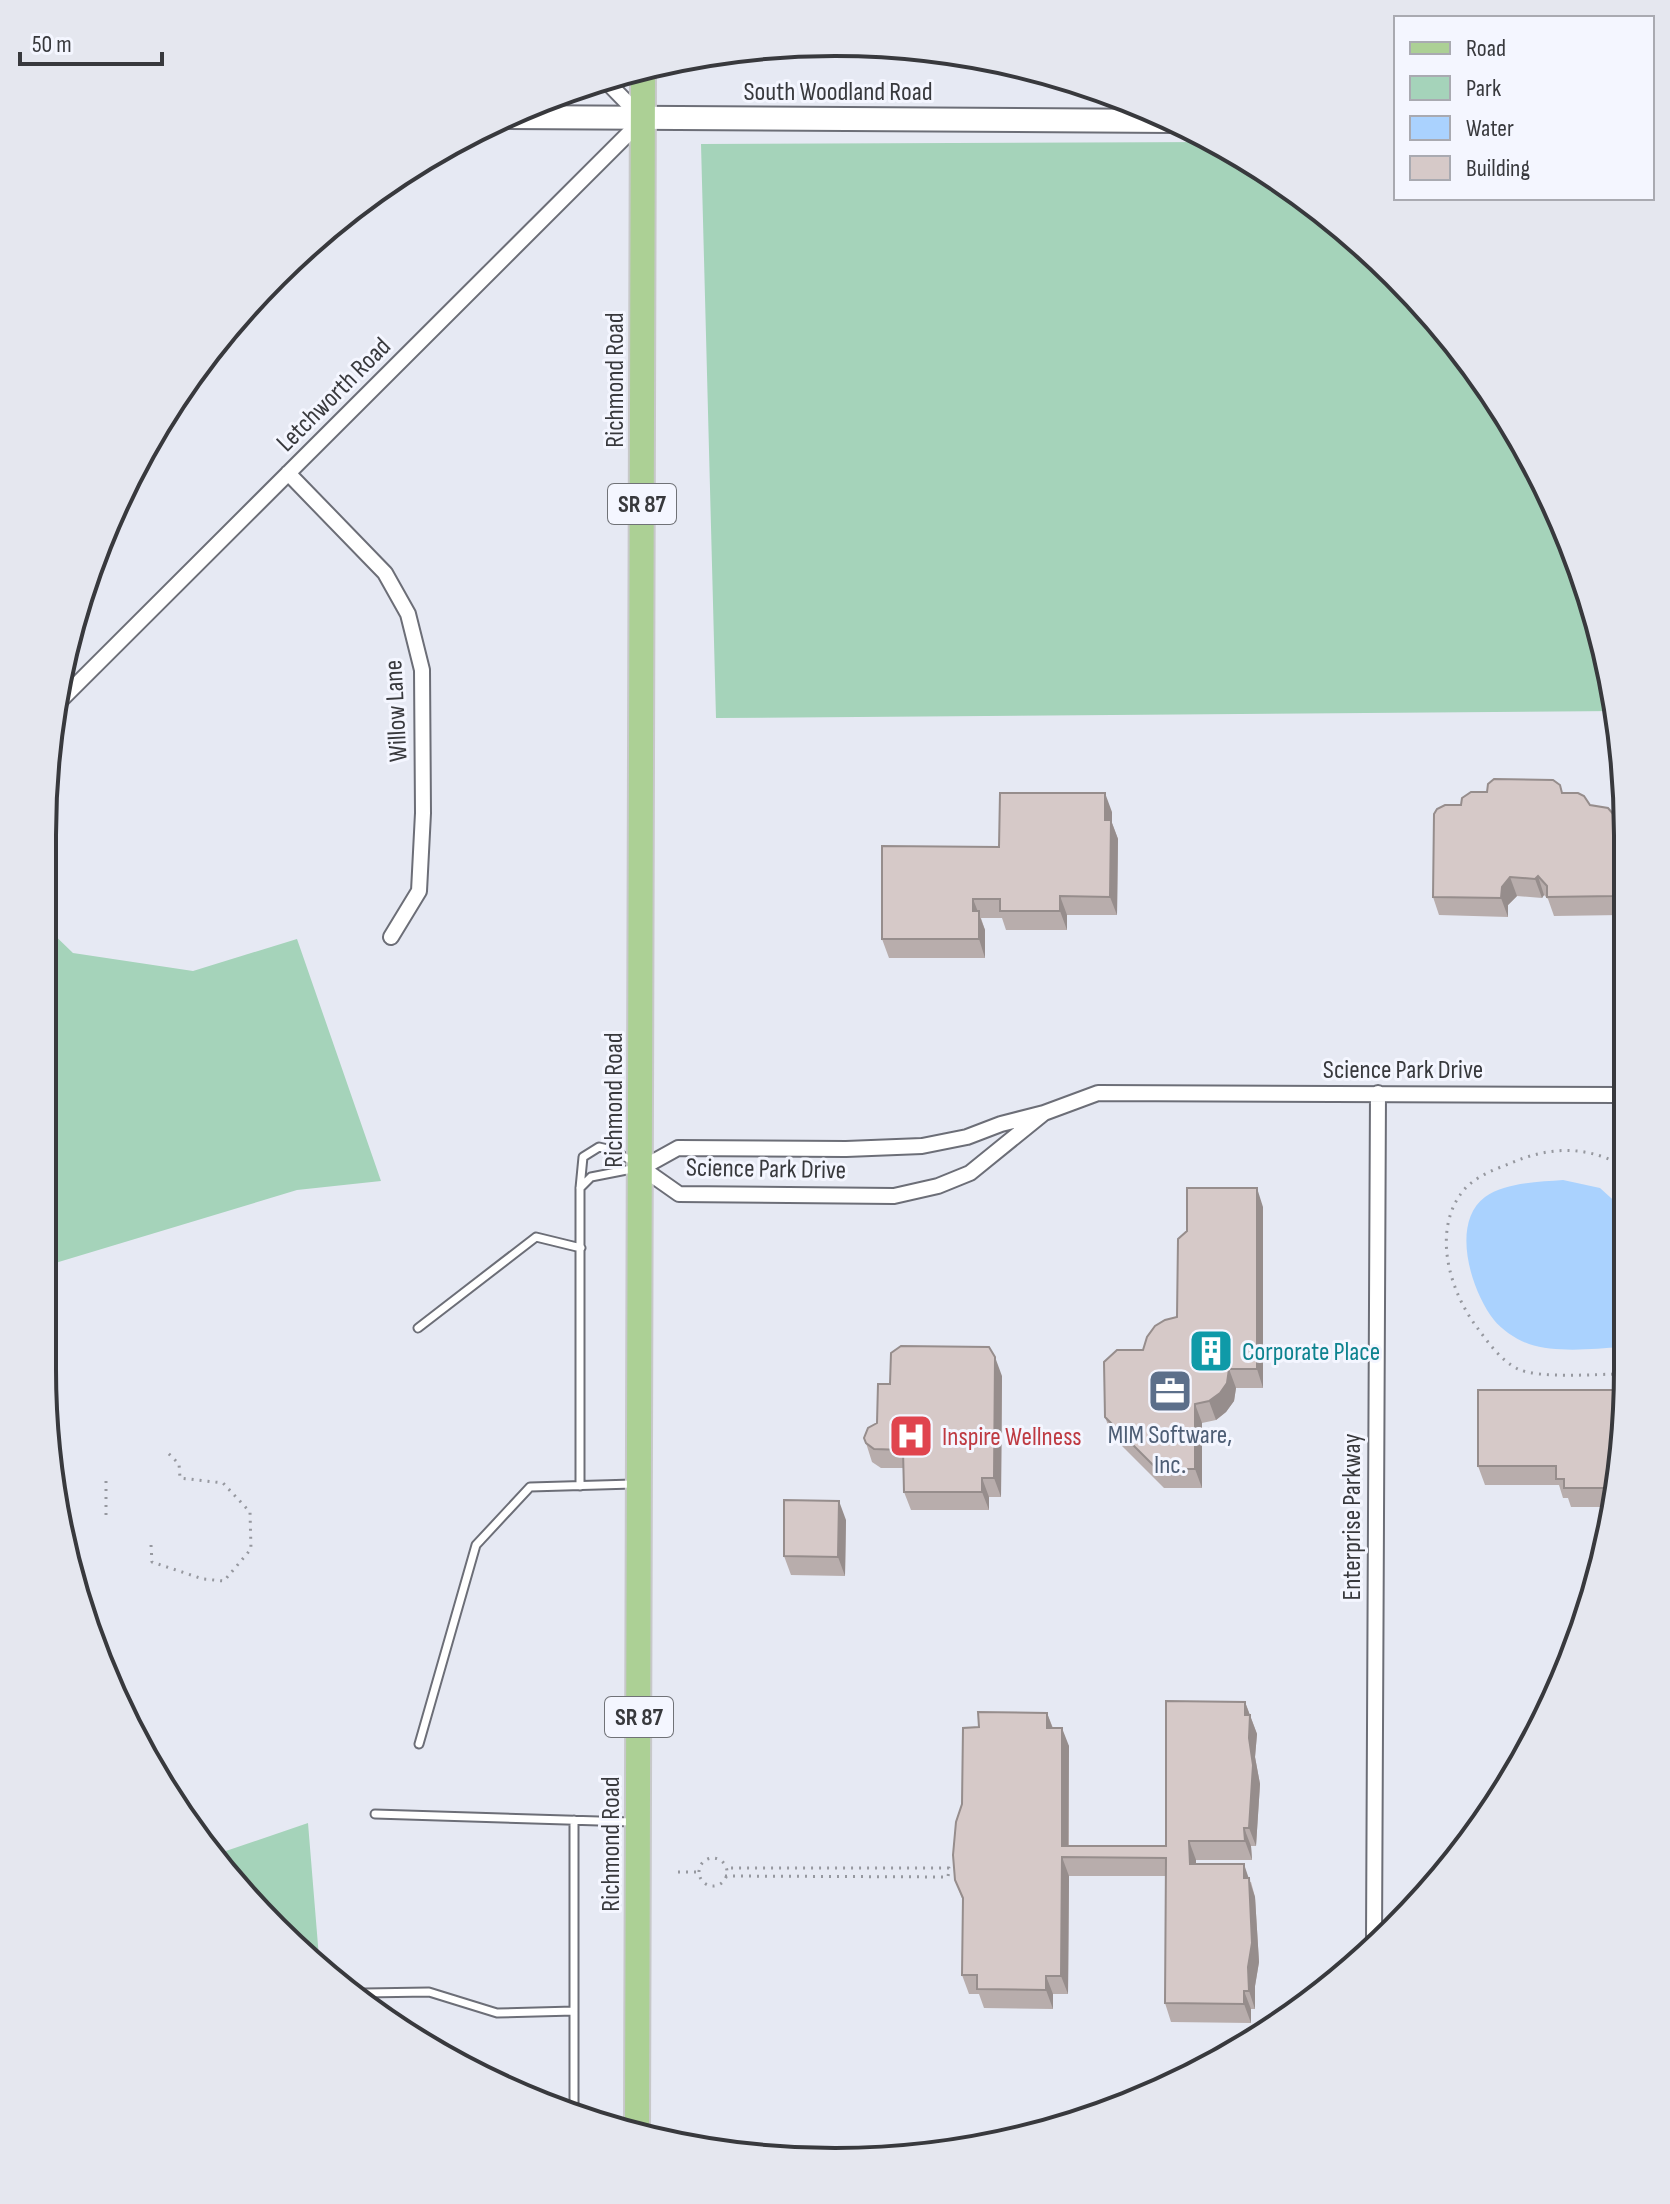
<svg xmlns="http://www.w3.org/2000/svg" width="1670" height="2204" viewBox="0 0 1670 2204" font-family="'Sofia Sans Condensed',sans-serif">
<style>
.green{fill:#a5d3ba}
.water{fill:#aad2fe}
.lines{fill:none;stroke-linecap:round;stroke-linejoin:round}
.lane-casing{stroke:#6c6e77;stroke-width:11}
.street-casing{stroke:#6c6e77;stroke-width:18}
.secondary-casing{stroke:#6c6e77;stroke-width:26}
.primary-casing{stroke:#c7c8c9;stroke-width:28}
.path{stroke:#96989f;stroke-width:3;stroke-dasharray:2 6;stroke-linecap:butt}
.lane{stroke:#fff;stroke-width:7}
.street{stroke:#fff;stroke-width:14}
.secondary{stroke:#fff;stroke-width:22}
.primary{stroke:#acd095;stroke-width:24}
.wall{fill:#b8adac}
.shaded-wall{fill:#968d8c}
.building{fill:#d6c9c8;stroke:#968d8c;stroke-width:2}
.labels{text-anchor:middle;stroke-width:6;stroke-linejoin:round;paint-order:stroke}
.shield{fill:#f4f6ff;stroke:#707277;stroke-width:2}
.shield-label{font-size:24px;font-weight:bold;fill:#38393d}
.street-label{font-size:26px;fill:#38393d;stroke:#f4f6ff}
.culture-label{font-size:26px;fill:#0d838f;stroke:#f4f6ff;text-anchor:start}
.service-label{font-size:26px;fill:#4e5e75;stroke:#f4f6ff}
.health-label{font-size:26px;fill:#be3a42;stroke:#f4f6ff;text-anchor:start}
.rim{fill:none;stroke:#38393d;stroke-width:4}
</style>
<rect width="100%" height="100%" fill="#e6e9f3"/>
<path class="green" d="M835 42 989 57 996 59 713 54Z
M1212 142 1275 175 1395 274 1494 394 1586 580 1616 711 716 718 701 144Z
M43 924 73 953 193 971 297 939 381 1181 297 1190 42 1267Z
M308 1823 320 1970 275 1930 217 1854Z"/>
<path class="water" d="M1563 1180 1600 1188 1621 1207V1347C1593 1349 1556 1353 1529 1344 1517 1340 1502 1330 1494 1320 1471 1291 1450 1223 1485 1197 1505 1182 1539 1182 1563 1180Z"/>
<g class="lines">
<g class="lane-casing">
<path id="lane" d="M580 1188 591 1177 637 1168
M418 1328 536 1237 581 1248
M580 1486V1188L583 1157 599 1147 612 1150 634 1162
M419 1744 476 1545 530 1487 633 1484
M375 1814 632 1822
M574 1820V2111
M364 1993 429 1992 497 2013 574 2011"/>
</g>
<g class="street-casing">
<path id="street" d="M288 473 385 573 408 614 422 670 423 813 419 891 391 937
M57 704 643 119 605 80
M1044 1113 970 1173 938 1186 894 1196 679 1194 642 1168 678 1148 846 1149 922 1146 967 1137 1001 1124 1044 1113 1098 1093 1621 1095
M1374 1942 1378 1093"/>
</g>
<g class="secondary-casing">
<path id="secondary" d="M503 117 1173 121"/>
</g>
<g class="primary-casing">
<path id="primary" d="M637 2132 643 68"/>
</g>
<path class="path" d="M1621 1374C1595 1374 1540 1379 1518 1369 1501 1361 1487 1341 1476 1326 1450 1291 1433 1234 1460 1195 1471 1178 1493 1170 1511 1163 1548 1147 1585 1145 1621 1165
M106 1515V1478
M151 1545 152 1562 203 1579 224 1581 251 1549 250 1512 223 1483 180 1478 179 1464 166 1451
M699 1872a14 14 0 1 1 28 0a14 14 0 1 1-28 0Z
M678 1872H698
M725 1876 948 1877 949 1868H726"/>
<use href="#lane" class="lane"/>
<use href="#street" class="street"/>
<use href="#secondary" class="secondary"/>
<use href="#primary" class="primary"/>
</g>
<path class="wall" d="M1563 793 1614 815 1621 834V915L1554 916 1548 899 1544 895 1542 898 1517 896 1508 905V917L1439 915 1433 897 1461 805Z
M1112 812V823L1118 839 1117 915H1067V930H1006L1002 918H981L985 930V958H889L882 939 999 847Z
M1263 1207V1388H1236L1234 1401 1226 1412 1216 1420 1202 1423V1488H1164L1112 1436 1105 1417 1143 1350 1177 1317Z
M1002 1376 1001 1497H989V1510H911L904 1492V1468H881L872 1462 866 1443 877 1423 890 1384Z
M1478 1390 1621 1473 1613 1507H1571L1568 1498H1563L1559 1485H1485L1478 1466Z
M846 1520 845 1576 791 1575 784 1556Z
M1245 1702 1257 1734 1255 1757 1260 1784 1256 1846H1251L1252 1860H1196V1864L1251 1882 1255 1897 1259 1962 1255 1986V2009H1251V2023L1171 2022 1165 2003 1166 1876H1069L1068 1994H1053V2009L984 2008 979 1994H969L962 1975 963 1901 955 1880 962 1804 979 1727 1047 1713 1053 1728 1069 1746V1846H1166Z"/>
<path class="shaded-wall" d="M1105 793 1112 812V823L1118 839 1117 915 1110 897 1105 820Z
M1614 815 1621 834V912L1615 896Z
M1538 876 1544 895 1542 898 1535 879Z
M1510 877 1517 896 1508 905V917L1501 898 1502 887Z
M1060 896 1067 915V930L1060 911Z
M973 899 985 930V958L979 939 973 911Z
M1257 1188 1263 1207V1388L1257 1369Z
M995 1357 1002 1376 1001 1497 994 1478Z
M1229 1369 1236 1388 1234 1401 1226 1412 1216 1420 1209 1401Z
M1195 1404 1202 1423V1488L1195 1469Z
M982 1478 989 1497V1510L982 1492Z
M839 1501 846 1520 845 1576 838 1557Z
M1245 1702 1257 1734 1255 1757 1260 1784 1256 1846 1249 1828Z
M1047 1713 1054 1732 1047 1728Z
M1062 1728 1069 1746 1068 1857 1062 1846Z
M1244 1828 1251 1846 1252 1860 1245 1841Z
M1189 1841 1196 1860V1883L1190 1864Z
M1062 1857 1069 1876 1068 1994 1061 1976Z
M1244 1864 1255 1897 1259 1962 1255 1986V2009L1249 1991Z
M1046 1976 1053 1994V2009L1046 1990Z
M1244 1991 1251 2009V2023L1244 2004Z"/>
<path class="building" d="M1494 779 1553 780 1560 785 1562 793H1578L1584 796 1590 805 1608 808 1614 815 1615 896 1547 897V886L1538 876 1535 879 1510 877 1502 887 1501 898 1433 897 1434 814 1437 809 1445 805H1461L1462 798 1471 792H1487L1488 784Z
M1000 793H1105V820H1111L1110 897 1060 896V911H1000V899H973V911H979V939H882V846L999 847Z
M1187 1188H1257V1369H1229L1227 1383 1220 1393 1209 1401 1195 1404V1469H1157L1105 1417 1104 1362 1117 1350H1143L1147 1337 1155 1326 1165 1320 1177 1317 1178 1239 1187 1231Z
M901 1346 989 1347 995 1357 994 1478H982V1492H904L903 1450 874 1449 866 1443 864 1438 868 1428 877 1423 878 1384H890L891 1353Z
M1478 1390H1621V1473L1618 1488H1564V1479H1556V1466H1478Z
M784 1500 839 1501 838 1557 784 1556Z
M1166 1701 1245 1702V1715H1250L1249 1738 1253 1765 1249 1828H1244L1245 1841H1189L1190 1864H1244V1878H1249L1252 1943 1248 1967 1249 1991H1244V2004L1165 2003 1166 1858 1062 1857 1061 1976H1046V1990L977 1989V1975H962L963 1898 955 1880 953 1855 956 1822 962 1804 963 1728 979 1727 978 1712 1047 1713V1728H1062V1846H1166Z
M1482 1808H1491L1482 1822Z"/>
<defs>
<g id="building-square" transform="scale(2.3)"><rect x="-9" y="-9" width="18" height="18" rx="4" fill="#0f9aa8" stroke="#f4f6ff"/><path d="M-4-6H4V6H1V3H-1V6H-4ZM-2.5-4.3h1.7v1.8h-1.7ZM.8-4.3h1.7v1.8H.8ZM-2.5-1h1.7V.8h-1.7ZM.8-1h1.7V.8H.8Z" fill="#fff"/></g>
<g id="office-square" transform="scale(2.3)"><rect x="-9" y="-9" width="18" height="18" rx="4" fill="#5c6f8a" stroke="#f4f6ff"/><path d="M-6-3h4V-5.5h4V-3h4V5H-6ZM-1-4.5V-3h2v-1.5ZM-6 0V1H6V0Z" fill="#fff"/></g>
<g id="hospital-square" transform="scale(2.3)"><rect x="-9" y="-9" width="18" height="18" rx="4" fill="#e0444e" stroke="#f4f6ff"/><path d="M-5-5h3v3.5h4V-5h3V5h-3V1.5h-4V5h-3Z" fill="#fff"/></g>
</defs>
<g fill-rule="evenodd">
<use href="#building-square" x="1211" y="1351"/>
<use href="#office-square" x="1170" y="1391"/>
<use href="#hospital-square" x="911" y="1436"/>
</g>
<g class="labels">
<g class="shield">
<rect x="608" y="484" width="68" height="40" rx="6"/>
<rect x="605" y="1697" width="68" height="40" rx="6"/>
</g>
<g class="shield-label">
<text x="642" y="512">SR 87</text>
<text x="639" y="1725">SR 87</text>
</g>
<g class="street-label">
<text x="838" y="100">South Woodland Road</text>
<text transform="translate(614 380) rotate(-90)" y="9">Richmond Road</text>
<text transform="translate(333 394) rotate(-45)" y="9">Letchworth Road</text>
<text transform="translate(395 711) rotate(-93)" y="9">Willow Lane</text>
<text x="1403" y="1078">Science Park Drive</text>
<text transform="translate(613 1100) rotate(-90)" y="9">Richmond Road</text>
<text transform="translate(766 1168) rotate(1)" y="9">Science Park Drive</text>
<text transform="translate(1351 1517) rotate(-90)" y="9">Enterprise Parkway</text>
<text transform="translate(610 1844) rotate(-90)" y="9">Richmond Road</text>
</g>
<g class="culture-label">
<text x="1242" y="1360">Corporate Place</text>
</g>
<g class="service-label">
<text x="1170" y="1443">MIM Software,<tspan x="1170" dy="30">Inc.</tspan></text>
</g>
<g class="health-label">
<text x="942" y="1445">Inspire Wellness</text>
</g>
</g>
<path d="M0 0H1670V2204H0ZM835 56H835A779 779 0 0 1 1614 835V1369A779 779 0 0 1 835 2148H835A779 779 0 0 1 56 1369V835A779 779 0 0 1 835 56Z" fill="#e5e7ef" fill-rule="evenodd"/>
<path class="rim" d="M835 56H835A779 779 0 0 1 1614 835V1369A779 779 0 0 1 835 2148H835A779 779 0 0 1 56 1369V835A779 779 0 0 1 835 56Z"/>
<rect x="1394" y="16" width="260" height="184" fill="#f4f6ff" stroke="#a9aab1" stroke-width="2"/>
<rect x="1410" y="42" width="40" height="12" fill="#acd095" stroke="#a9aab1" stroke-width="2"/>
<text x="1466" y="56" font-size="24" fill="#38393d">Road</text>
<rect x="1410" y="76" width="40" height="24" fill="#a5d3ba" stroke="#a9aab1" stroke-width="2"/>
<text x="1466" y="96" font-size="24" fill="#38393d">Park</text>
<rect x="1410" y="116" width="40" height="24" fill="#aad2fe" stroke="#a9aab1" stroke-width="2"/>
<text x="1466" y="136" font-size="24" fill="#38393d">Water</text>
<rect x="1410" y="156" width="40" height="24" fill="#d6c9c8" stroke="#a9aab1" stroke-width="2"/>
<text x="1466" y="176" font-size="24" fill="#38393d">Building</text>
<path d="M20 52v12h142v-12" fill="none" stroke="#38393d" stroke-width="4"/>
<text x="32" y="52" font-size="24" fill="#38393d" stroke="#f4f6ff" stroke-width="6" paint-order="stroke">50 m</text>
</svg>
